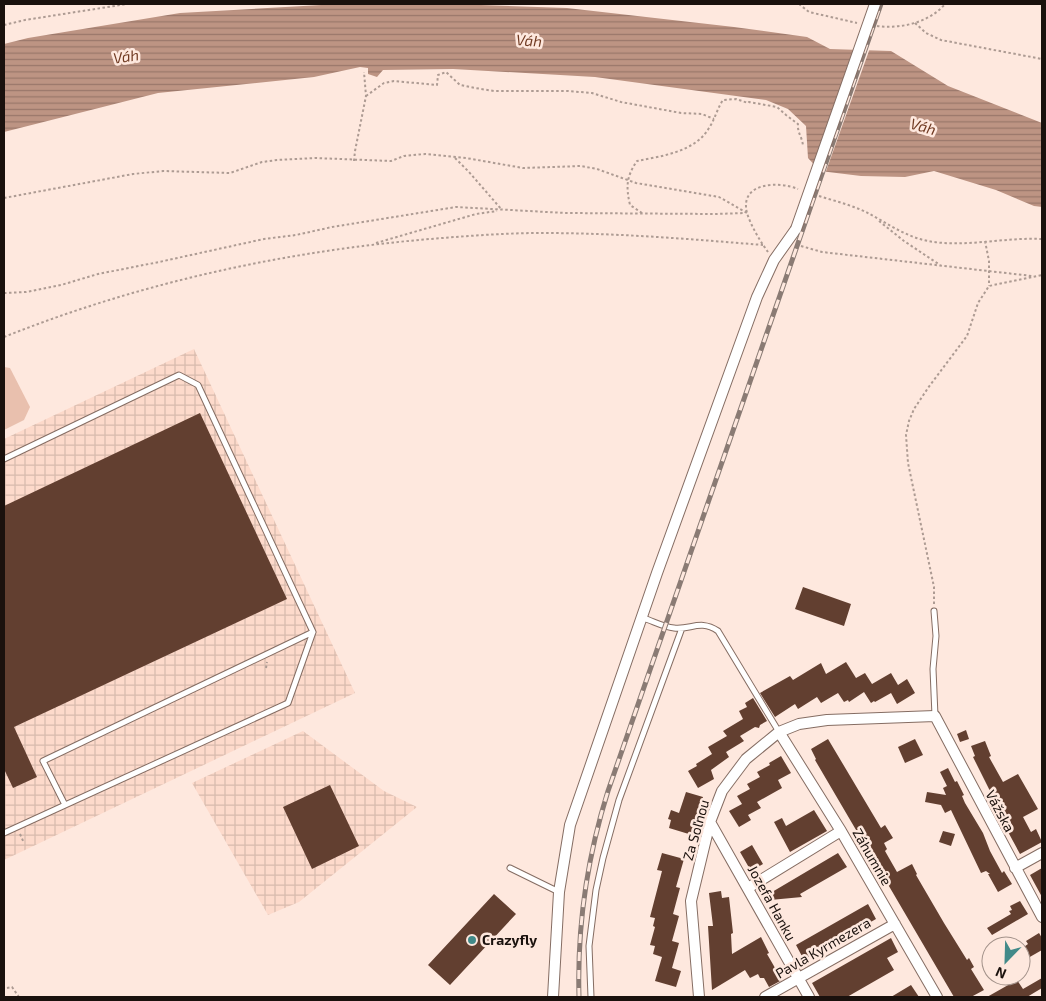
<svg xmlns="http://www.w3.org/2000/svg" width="1046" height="1001" viewBox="0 0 1046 1001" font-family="'Exo 2',sans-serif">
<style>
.industrial{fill:url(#industrial-grid)}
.green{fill:#e9c0ae}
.water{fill:url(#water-rules)}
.pier{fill:#fee8de}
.building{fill:#623f30}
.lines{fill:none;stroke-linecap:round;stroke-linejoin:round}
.lane-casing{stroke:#856d63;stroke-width:7}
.street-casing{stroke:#856d63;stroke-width:12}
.path{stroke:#ad9b93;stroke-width:2;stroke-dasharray:2.5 2.5;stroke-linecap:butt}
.lane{stroke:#fff;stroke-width:5}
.street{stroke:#fff;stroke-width:10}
.rail-casing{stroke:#8a7b74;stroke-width:5}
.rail{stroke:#fee8de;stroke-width:3;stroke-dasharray:9;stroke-linecap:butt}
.street-bridge-casing{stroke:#856d63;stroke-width:12;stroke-linecap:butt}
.street-bridge{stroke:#fff;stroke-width:10}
.poi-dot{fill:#428a89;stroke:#fee8de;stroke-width:2}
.labels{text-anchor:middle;stroke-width:5;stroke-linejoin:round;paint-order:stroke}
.street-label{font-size:14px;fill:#1a110d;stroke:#fee8de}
.poi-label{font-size:14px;font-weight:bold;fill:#1a110d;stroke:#fee8de;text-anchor:start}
.water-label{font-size:15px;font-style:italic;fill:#703a22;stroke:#fee8de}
</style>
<defs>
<pattern id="industrial-grid" width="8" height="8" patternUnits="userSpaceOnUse" patternTransform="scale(1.25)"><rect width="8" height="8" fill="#fddacb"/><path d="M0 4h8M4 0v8" fill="none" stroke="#d8baad"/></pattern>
<pattern id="water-rules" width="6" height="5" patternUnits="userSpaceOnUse" patternTransform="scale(1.25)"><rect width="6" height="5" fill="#bd9483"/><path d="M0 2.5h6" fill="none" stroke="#99776a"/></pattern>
</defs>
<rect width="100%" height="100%" fill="#fee8de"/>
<path class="industrial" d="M194 349 355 693 4 860V439Z
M303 731 384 791 417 807 299 902 268 915 192 783Z"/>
<path class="green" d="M4 367 10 368 30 407 24 420 4 430Z"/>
<path class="water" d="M339 4H452L567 8 734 27 807 37 830 49 891 51 948 86 1042 123V207L1034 206 996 190 934 171 905 177 861 176 820 171 808 158 806 126 788 109 766 100 595 77 453 69 383 70 377 77 368 74V68L360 67 314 77 158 93 4 132V44L28 38 180 13Z"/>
<path class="pier" d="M857 47 870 48 825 174 819 173Z"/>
<path class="building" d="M200 413 287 599 14 727 37 777 13 788 4 769V506Z
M803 587 851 604 844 626 795 609Z
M846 662 856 678 865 673 872 684 891 673 898 685 907 679 915 693 897 704 891 693 875 702 874 701 871 703 864 692 849 702 848 700 844 702 838 693 821 703 817 697 798 709 795 704 775 717 760 693 790 676 793 680 821 663 826 674Z
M753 698 767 721 760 725 759 728 755 727 740 736 744 741 726 752 729 757 711 770 714 779 698 788 688 771 697 766 696 764 712 754 708 747 727 736 723 731 743 719 739 711 747 707 745 703Z
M966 730 969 739 960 742 957 734Z
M828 739 881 828 885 825 893 838 884 843 887 849 885 851 897 872 912 864 917 874 916 875 944 923 967 960 969 958 974 967 971 969 984 990 971 997H954L815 760 816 759 811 749Z
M915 739 923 755 905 763 898 747Z
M985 741 991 756 989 757 1003 782 1018 774 1038 809 1023 817 1031 832 1036 829 1042 842 1020 854 988 795 991 793 973 757 975 756 971 746Z
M781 756 791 773 778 780 782 788 757 802 761 808 748 815 751 820 739 827 729 811 742 804 737 796 750 789 747 784 760 777 757 772 770 765 769 763Z
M948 768 955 782 957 781 964 795 962 796 965 803 983 833 990 851 1002 873 1004 871 1012 884 998 892 988 874H990L986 871 981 873 951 810 945 813 941 805 925 802 927 792 946 795 943 788 947 786 940 772Z
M330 785 359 846 312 869 283 807Z
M686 792 703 797 692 835 669 828 671 820 668 819 671 810 679 813Z
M814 810 827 831 790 852 774 822 782 818 786 826Z
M943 831 955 834 951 846 939 842Z
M752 845 763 864 751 871 740 852Z
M662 853 684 859 676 887 680 888 673 914 679 916 672 941 679 943 672 968 681 971 676 987 655 981 662 957 653 954 655 946 650 945 655 927 653 926 655 918 650 917 662 871 657 870Z
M838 853 847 867 800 894 802 897 770 900 767 895Z
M1042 868V897L1030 875Z
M721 891 722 898 729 897 733 933 731 934 732 954 761 937 769 953 767 954 782 980 769 987 764 978H760L758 974 750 978 745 970 712 990 708 926H713L709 893Z
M494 894 516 914 450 985 428 965Z
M1020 901 1028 914 992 935 987 928 1011 914 1009 911 1012 910 1010 906Z
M868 904 876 919 804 960 796 945Z
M1039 933 1042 938V950L1021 962V949L1028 944 1026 941Z
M891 938 898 952 887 958 894 970 847 997H820L812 983Z
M1042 978V988L1027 997H987L1017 980 1023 989Z
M911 985 919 997H891Z"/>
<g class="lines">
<g class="lane-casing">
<path id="lane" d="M4 459 179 375 198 385 313 632 288 703 4 833
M934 611 936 636 933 669 935 716
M643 618C653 621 663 627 674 628 691 630 700 619 718 631L779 732
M65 805 43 761 313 632
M510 868 559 892
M591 997 589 946 596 890 603 858 619 800 682 628"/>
</g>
<g class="street-casing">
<path id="street" d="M779 732 841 831 937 997
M710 822 809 997
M1015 868 1042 853
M748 888 841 831
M553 997 559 892 570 825 657 573 757 297 774 260 796 229
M699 997 691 901 710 822 722 791 746 759 779 732 799 724 827 720 935 716 1042 917
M765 997 895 924"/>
</g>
<path class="path" d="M799 4 809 12 857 23
M915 23 926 33 941 40 1042 59
M4 25 25 20 127 4
M877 26C900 29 929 23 945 4
M366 96 384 83 394 81 437 85 438 75 446 72 460 85 475 88 494 91H568L592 93 621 102 681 113 702 114 714 119
M455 158 469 172 502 210
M354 161 355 151 366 96 364 72
M819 196C835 201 851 205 866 212 885 222 906 237 928 241 964 248 1005 237 1042 239
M4 198 133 174 163 171 230 173 262 162 277 160 315 158 391 161 404 156 425 154 466 158 523 168 581 166 597 169 636 183 719 197 747 213
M642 213 630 205C626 187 626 177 637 161 662 156 695 152 709 128 715 119 717 109 723 100L736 99 748 103 749 102 777 107 786 115 798 124C797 133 803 138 803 147
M879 221 904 241 940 265
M985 241 989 261V286
M376 243 476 214 497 211
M801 246 822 252 1032 276
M768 252C760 241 751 226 747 213 739 182 779 181 798 189
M4 293 26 292 61 285 98 274 159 262 264 239 296 235 332 227 456 207 565 213 714 214 745 213
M4 337C139 283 285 251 430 239 467 236 505 233 542 233 617 233 690 239 763 245
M934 604V587L908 463 906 435 909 421 914 409 928 388 967 336 978 303 989 286 1042 275
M266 668 267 662
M20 834 24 843
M7 988 12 987 19 997"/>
<use href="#lane" class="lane"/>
<use href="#street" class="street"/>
<g class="rail-casing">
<path id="rail" d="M579 997C577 927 587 858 608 791L881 4"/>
</g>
<use href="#rail" class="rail"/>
<g class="street-bridge-casing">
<path id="street-bridge" d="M796 229 875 4"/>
</g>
<use href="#street-bridge" class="street-bridge"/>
</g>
<circle class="poi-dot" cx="472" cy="940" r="5"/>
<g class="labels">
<g class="street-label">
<text transform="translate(1000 811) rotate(62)" y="5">Vážska</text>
<text transform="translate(696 830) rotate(-74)" y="5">Za Soľnou</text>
<text transform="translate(872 857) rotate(60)" y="5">Záhumnie</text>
<text transform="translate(772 903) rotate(61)" y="5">Jozefa Hanku</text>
<text transform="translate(823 948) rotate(-30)" y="5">Pavla Kyrmezera</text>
</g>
<g class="poi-label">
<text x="482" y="945">Crazyfly</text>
</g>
<g class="water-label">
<text transform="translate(529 41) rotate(4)" y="5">Váh</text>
<text transform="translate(126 57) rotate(-8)" y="5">Váh</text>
<text transform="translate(923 127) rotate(16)" y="5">Váh</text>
</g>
</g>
<rect width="1046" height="1001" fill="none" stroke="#1a110d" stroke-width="10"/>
<g transform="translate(1006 961) rotate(203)"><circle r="24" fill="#fee8de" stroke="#a3928a"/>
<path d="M0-4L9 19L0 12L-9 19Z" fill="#428a89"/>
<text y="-8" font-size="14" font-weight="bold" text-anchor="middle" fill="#1a110d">N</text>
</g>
</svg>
